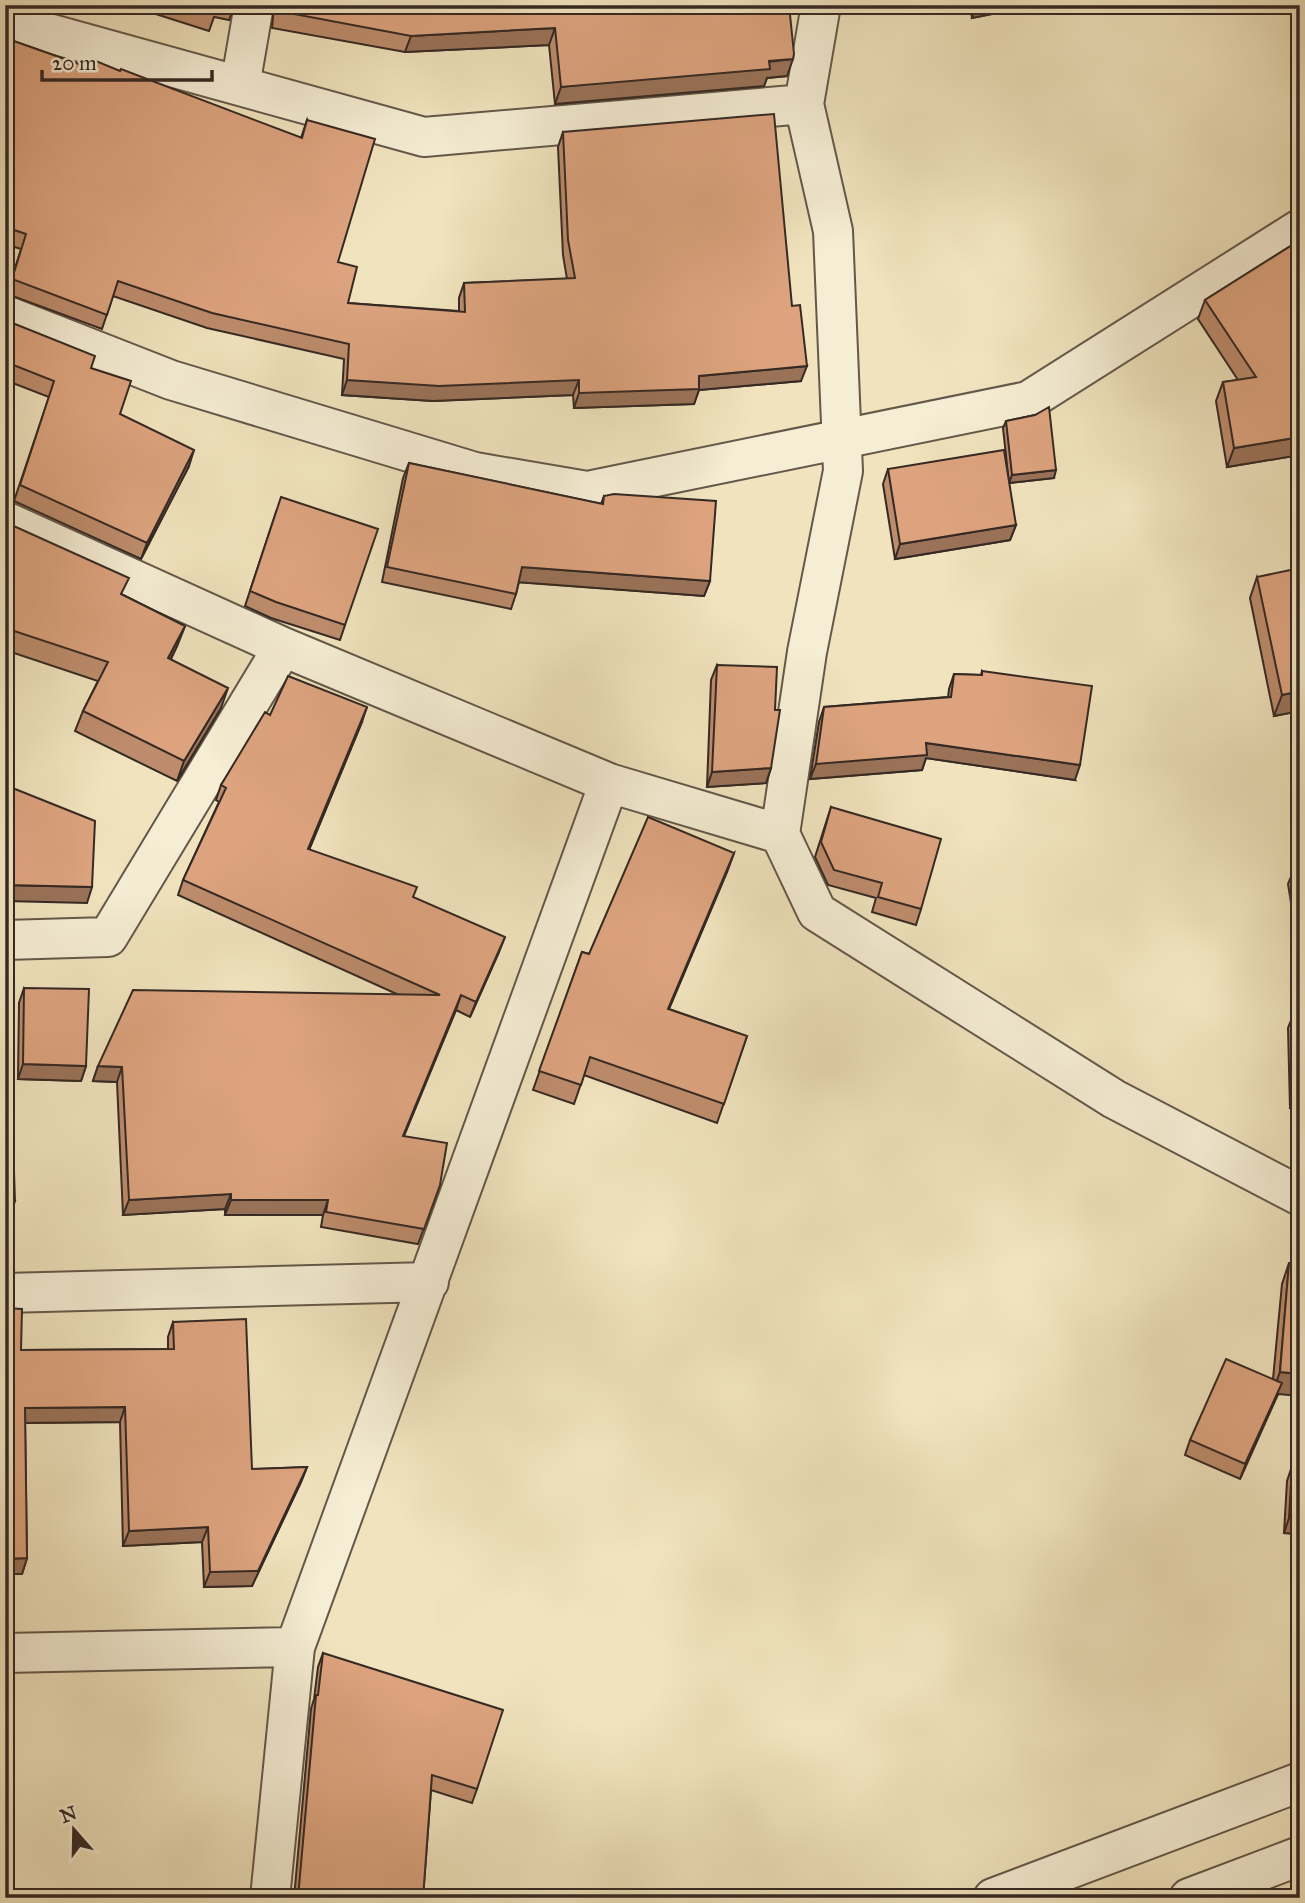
<svg xmlns="http://www.w3.org/2000/svg" width="1305" height="1903" viewBox="0 0 1305 1903" font-family="'IM FELL Great Primer',serif">
<style>
.lines{fill:none;stroke-linecap:round;stroke-linejoin:round}
.minor-casing{stroke:#64584a;stroke-width:42}
.minor{stroke:#f5edd4;stroke-width:38}
.wall{fill:#bd8c6c;stroke:#352924;stroke-width:2}
.shaded-wall{fill:#9a7258;stroke:#352924;stroke-width:2}
.building{fill:#dca37e;stroke:#352924;stroke-width:2}
</style>
<rect width="100%" height="100%" fill="#f0e3bd"/>
<filter id="stains"><feTurbulence type="fractalNoise" baseFrequency=".00286" numOctaves="4"/><feColorMatrix values="0 0 0 0 .2 0 0 0 0 .09 0 0 0 0 .02 0 0 0 .5 -.17"/></filter>
<radialGradient id="worn" r=".72"><stop offset=".6" stop-color="#630" stop-opacity="0"/><stop offset="1" stop-color="#630" stop-opacity=".3"/></radialGradient>
<g class="lines">
<g class="minor-casing">
<path id="minor" d="M5 21 424 137 804 104
M240 86 254 5
M5 315 171 380 475 472 587 491 1028 401 1300 229
M5 521 283 647 609 783 780 834 817 912 1114 1099 1300 1196
M780 834 807 652 843 471 833 231 804 104 821 5
M5 940 108 937 283 647
M5 1293 429 1282
M5 1653 295 1647
M270 1898 295 1647 609 783
M993 1898 1300 1782
M1189 1898 1300 1856"/>
</g>
<use href="#minor" class="minor"/>
</g>
<path class="wall" d="M141 5H235L229 20 214 17 209 31 140 9Z
M274 5H789L787 76 767 78 764 86 555 104 549 45 405 52 272 28Z
M970 5H1037L972 18Z
M5 38 93 69 120 71 301 138 307 120 338 262 348 303 459 311V298L464 283 567 279 563 255 558 147 563 132 792 306 801 381 699 390 694 404 574 408 573 395 433 401 342 395 344 359 207 328 113 296 102 329 7 294 21 249 5 244Z
M1300 240V455L1227 467 1216 401 1223 382 1238 380 1198 319 1205 300Z
M5 320 91 368 120 414 189 466 141 559 14 501 49 397 5 380Z
M1035 415 1054 478 1009 483 1003 428 1006 421Z
M409 463 601 504 604 496 710 581 704 596 519 582 516 594 511 609 382 582 403 478Z
M888 469 1016 525 1010 540 895 559 883 484Z
M276 512 345 625 340 640 271 618 245 606Z
M5 528 123 595 185 626 177 646 171 659 221 708 177 781 75 731 83 711 98 681 5 650Z
M1257 577 1300 711 1274 716 1250 598Z
M717 665 771 768 766 783 707 787 711 680Z
M982 671 1075 780 926 758 922 770 810 779 819 722 824 707 948 697 949 689 954 674 981 675Z
M270 715 362 722 309 850 413 897 499 952 470 1017 456 1010 404 1136 440 1185 418 1244 321 1227 323 1215H225V1209L123 1215 117 1082 93 1081 98 1066 399 995 178 895 183 880 219 802 216 800 221 785Z
M1300 803V958L1288 884 1294 869 1298 868 1291 819 1296 804Z
M831 807 921 909 916 925 872 912 876 898 828 885 815 857Z
M734 853 727 872 669 1009 747 1036 717 1123 584 1075 574 1104 533 1090 582 952 589 954Z
M24 988 86 1066 81 1081 18 1079 19 1003Z
M1300 1012V1108H1290L1288 1028 1294 1013Z
M1289 1263 1278 1394 1240 1479 1185 1455 1190 1440 1273 1379 1282 1284Z
M173 1322 252 1469 307 1467 301 1482 252 1586 204 1587 202 1542 123 1546 120 1422 25 1423 27 1558 22 1574 21 1350 168 1349V1337Z
M1292 1466 1300 1534 1284 1533 1287 1481Z
M323 1653 477 1789 472 1803 431 1790 423 1898H294L311 1709 314 1699 318 1667Z"/>
<path class="shaded-wall" d="M977 5H1037L972 18Z
M555 28 549 45 405 52 411 36Z
M793 59 787 76 767 78 764 86 555 104 561 87Z
M807 366 801 381 699 390 694 404 574 408 579 393 699 376Z
M347 380H579L573 395 433 401 342 395Z
M1300 437V455L1227 467 1234 448Z
M194 450 189 466 141 559 147 543Z
M1056 470 1054 478 1009 483 1012 475Z
M1016 525 1010 540 895 559 900 544Z
M522 567 710 581 704 596 516 582Z
M185 626 177 646 161 678 168 658Z
M228 688 221 708 177 781 184 761Z
M1300 691V711L1274 716 1282 695Z
M367 707 362 722 303 864 308 849Z
M926 743 1080 765 1075 780 926 758 922 770 810 779 816 764Z
M771 768 766 783 707 787 712 772Z
M734 853 727 872 661 1027 668 1009Z
M5 885 92 887 87 903 5 901Z
M505 937 499 952 470 1017 476 1002Z
M461 995 456 1010 397 1151 403 1136Z
M23 1064 86 1066 81 1081 18 1079Z
M98 1066 122 1067 117 1082 93 1081Z
M1295 1093H1300V1108H1290Z
M231 1194 225 1209 123 1215 129 1200Z
M231 1200H328L323 1215H225Z
M5 1201H15L10 1216H5Z
M1280 1372 1300 1374V1396L1278 1394 1240 1479Z
M125 1407 120 1422 19 1423 25 1408Z
M307 1467 301 1482 252 1586 204 1587 210 1572Z
M1289 1518H1300V1534L1284 1533Z
M208 1527 202 1542 123 1546 129 1531Z
M27 1558 22 1574H5V1559Z"/>
<path class="building" d="M187 5H218L215 14Z
M279 5H789L794 54 793 59 769 61 770 69 561 87 555 28 411 36 278 11Z
M5 38 93 69 96 61 120 71 121 69 302 138 307 120 375 139 338 262 357 267 348 303 465 312 464 283 575 278 568 240 563 132 774 114 792 306 800 305 807 366 699 376V389L579 393V380L439 386 347 380 349 344 212 313 118 281 107 315 12 279 26 234 5 227Z
M1300 240V437L1234 448 1223 382 1256 377 1205 300Z
M5 320 95 356 91 368 131 381 120 414 194 450 147 543 20 485 54 381 11 364 5 376Z
M1049 407 1056 470 1012 475 1006 421 1035 415Z
M1004 450 1016 525 900 544 888 469Z
M409 463 603 504 604 496 614 494 716 501 710 581 522 567 516 594 387 567Z
M281 497 378 529 345 625 276 602 250 591Z
M7 523 129 578 121 594 185 626 168 658 228 688 184 761 83 711 108 662 5 628V529Z
M1300 568V691L1282 695 1257 577Z
M717 665 777 667 775 710H780L771 768 712 772Z
M982 671 1092 686 1080 765 926 743 927 755 816 764 824 707 951 697 954 674 982 675Z
M288 676 367 707 308 849 417 887 413 897 505 937 476 1002 461 995 403 1136 447 1143 440 1185 424 1229 326 1212 328 1200H231V1194L129 1200 122 1067 98 1066 133 990 440 995 183 880 226 788 221 785 265 712 270 715Z
M5 785 95 821 92 887 5 885Z
M1300 803V828L1296 804Z
M831 807 941 839 921 909 878 897 882 883 834 870 821 842Z
M648 817 734 853 668 1009 747 1036 724 1104 590 1057 581 1085 539 1071 582 952 589 954Z
M1300 868V907L1294 869Z
M24 988 89 989 86 1066 23 1064Z
M1300 1012V1093H1295L1294 1013Z
M5 1113H12L15 1201H5Z
M1289 1263 1300 1264V1374L1280 1372Z
M5 1308 22 1309 21 1350 174 1349 173 1322 246 1319 252 1469 307 1467 258 1571 210 1572 208 1527 129 1531 125 1407 25 1408 27 1558 5 1559Z
M1226 1359 1282 1383 1245 1464 1190 1440Z
M1292 1466H1300V1518H1289Z
M323 1653 503 1710 477 1789 432 1775 423 1898H298L316 1695H318Z"/>
<rect width="1305" height="1903" fill="none" stroke="#f0e3bd" stroke-width="28"/>
<rect x="7" y="7" width="1291" height="1889" fill="none" stroke="#352924" stroke-width="3.5"/>
<rect x="14" y="14" width="1277" height="1875" fill="none" stroke="#352924" stroke-width="2"/>
<g transform="translate(74 1830) rotate(340)" stroke="#f5edd4" stroke-width="5" paint-order="stroke">
<path d="M0-5L12 26L0 18L-12 26Z" fill="#352924"/>
<text y="-10" font-size="19" font-weight="bold" text-anchor="middle" fill="#352924">N</text>
</g>
<path d="M42 70v10h170v-10" fill="none" stroke="#352924" stroke-width="3.5"/>
<text x="52" y="70" font-size="21" fill="#352924" stroke="#f5edd4" stroke-width="5" paint-order="stroke">20 m</text>
<rect width="100%" height="100%" filter="url(#stains)"/>
<rect width="100%" height="100%" fill="url(#worn)"/>
</svg>
